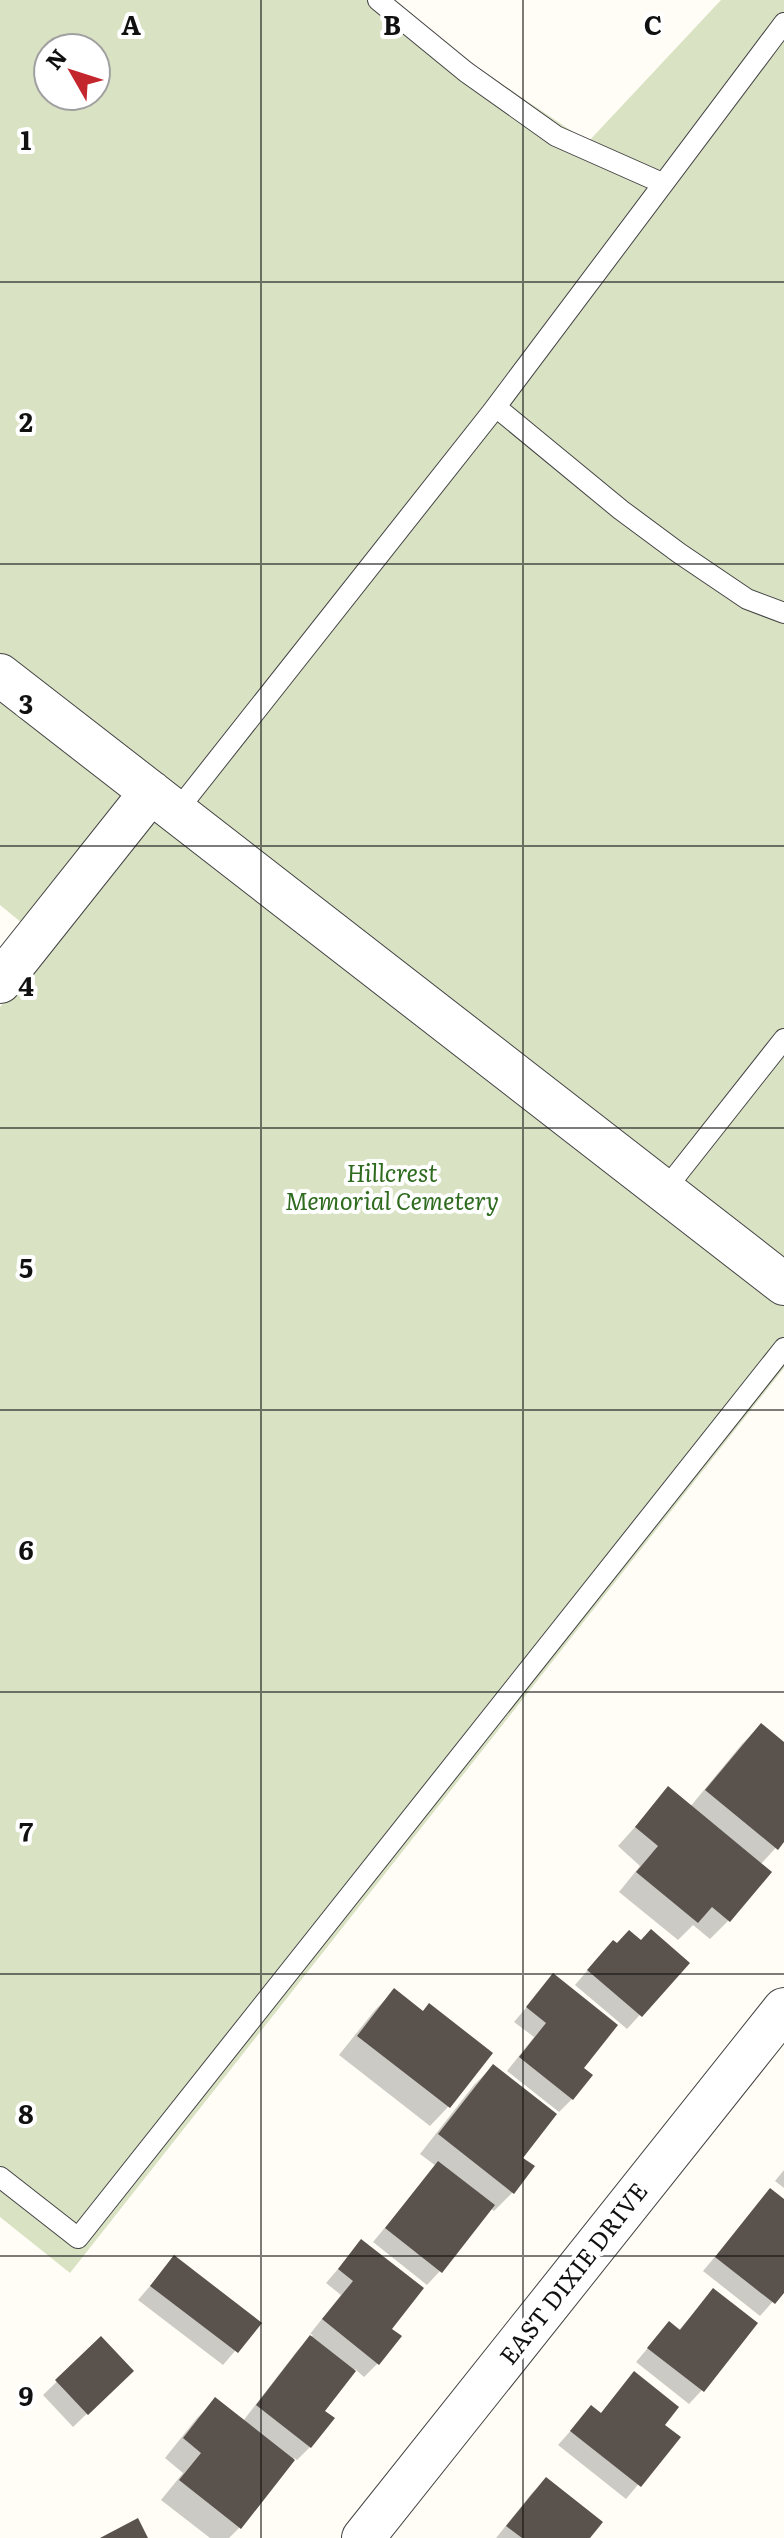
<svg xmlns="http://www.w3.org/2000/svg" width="784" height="2538" viewBox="0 0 784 2538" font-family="Literata,serif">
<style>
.cemetery{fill:#d9e3c4;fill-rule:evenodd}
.shadow{fill:#0003}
.building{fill:#5a524d}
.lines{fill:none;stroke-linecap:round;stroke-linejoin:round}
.lane-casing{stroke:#444;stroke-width:22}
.street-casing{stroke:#444;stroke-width:44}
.lane{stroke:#fff;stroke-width:20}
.street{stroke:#fff;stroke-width:42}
.grid{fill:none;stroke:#111;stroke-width:2;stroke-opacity:0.55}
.labels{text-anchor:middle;stroke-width:8;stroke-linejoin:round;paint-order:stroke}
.park-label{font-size:24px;font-style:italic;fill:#2f6b1f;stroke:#fff}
.street-label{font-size:24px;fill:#111;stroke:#fff}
.grid-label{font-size:26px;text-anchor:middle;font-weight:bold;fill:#111;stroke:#fff;stroke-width:8;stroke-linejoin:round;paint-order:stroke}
</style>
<rect width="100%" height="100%" fill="#fffdf5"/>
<path class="cemetery" d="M0 0H377L588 142 721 0H784V1368L70 2273 0 2217V1007L49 945 0 905ZM48 48H96V96H48Z"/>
<path class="shadow" d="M761 1725 784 1744V1839L760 1865 729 1920 710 1939 693 1925 678 1940 619 1892 640 1866 618 1846 669 1789 690 1807 742 1744Z
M641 1942 687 1963 627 2029 575 1985 600 1956 617 1945Z
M553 1976 581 2068 572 2099 559 2112 507 2071 534 2037 514 2022Z
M394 1991 422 2013 490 2053 448 2107 430 2126 339 2055 375 2010Z
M493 2066 521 2158 513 2192 494 2211 490 2208 440 2271 427 2285 373 2242 436 2166 420 2154 474 2085Z
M784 2170V2188L775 2181Z
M770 2191 784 2202V2289L760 2316 703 2271Z
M361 2242 389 2329 378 2363 364 2377 355 2369 322 2411 332 2419 310 2447 297 2460 294 2458 239 2528 229 2538H210L161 2500 183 2473 165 2458 197 2418 216 2400 243 2421 297 2351 313 2335 310 2334 341 2295 326 2283Z
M174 2258 259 2323 223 2365 138 2300Z
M713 2291 702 2390 689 2404 636 2362 669 2323 678 2331Z
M101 2339 118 2384 73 2427 43 2395Z
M635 2374 662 2425 678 2437 626 2499 558 2445 591 2408 600 2415Z
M546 2479 587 2538H496L532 2493Z"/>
<path class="building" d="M761 1723 784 1742V1842L778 1850 705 1790Z
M668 1786 772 1872 730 1922 712 1907 698 1923 636 1872 658 1846 635 1827Z
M651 1929 690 1963 642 2017 587 1970 613 1940 617 1943 629 1930 641 1940Z
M553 1973 618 2025 584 2068 593 2075 573 2100 519 2057 546 2023 526 2007Z
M394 1988 423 2011 429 2003 493 2053 450 2108 357 2036Z
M493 2064 557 2114 523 2158 535 2166 514 2194 438 2134Z
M438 2161 495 2205 442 2273 385 2228Z
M770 2188 784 2199V2293L775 2304 715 2257Z
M361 2239 424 2288 392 2329 402 2336 379 2365 322 2319 353 2281 338 2269Z
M174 2255 262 2323 238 2353 150 2286Z
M713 2288 758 2323 704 2392 647 2348 669 2321 680 2330Z
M310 2335 356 2371 325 2411 335 2418 311 2448 256 2405Z
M101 2336 134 2371 88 2415 55 2380Z
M634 2371 679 2407 665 2425 681 2437 641 2487 570 2431 591 2405 601 2413Z
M215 2397 295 2460 241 2529 179 2480 201 2453 183 2438Z
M546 2477 603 2522 590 2538H522L506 2526Z
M138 2518 148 2538H100Z"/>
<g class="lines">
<g class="lane-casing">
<path id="lane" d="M378 0 466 72 556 136 662 183
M496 407 621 510 679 553 747 599 784 613
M176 812 492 412 784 23
M664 1191 784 1039
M0 2177 78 2238 784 1348"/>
</g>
<g class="street-casing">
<path id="street" d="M0 675 784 1284
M0 982 151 792
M363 2538 784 2009"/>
</g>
<use href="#lane" class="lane"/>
<use href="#street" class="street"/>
</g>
<path class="grid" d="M261 0V2538M523 0V2538M0 282H784M0 564H784M0 846H784M0 1128H784M0 1410H784M0 1692H784M0 1974H784M0 2256H784"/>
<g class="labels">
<g class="park-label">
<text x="392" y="1182">Hillcrest<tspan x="392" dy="28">Memorial Cemetery</tspan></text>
</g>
<g class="street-label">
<text transform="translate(574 2274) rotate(-52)" y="8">EAST DIXIE DRIVE</text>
</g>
</g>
<g class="grid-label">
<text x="131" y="35">A</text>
<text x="392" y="35">B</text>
<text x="653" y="35">C</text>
<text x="26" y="150">1</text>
<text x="26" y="432">2</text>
<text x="26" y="714">3</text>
<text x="26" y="996">4</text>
<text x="26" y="1278">5</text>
<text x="26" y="1560">6</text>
<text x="26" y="1842">7</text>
<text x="26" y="2124">8</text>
<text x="26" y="2406">9</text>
</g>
<g transform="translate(72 72) rotate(309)"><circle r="38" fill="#ffffff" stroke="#a0a0a0" stroke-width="2"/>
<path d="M0-6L14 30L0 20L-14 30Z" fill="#c4262e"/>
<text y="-12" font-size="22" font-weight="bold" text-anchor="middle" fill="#111111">N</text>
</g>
</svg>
